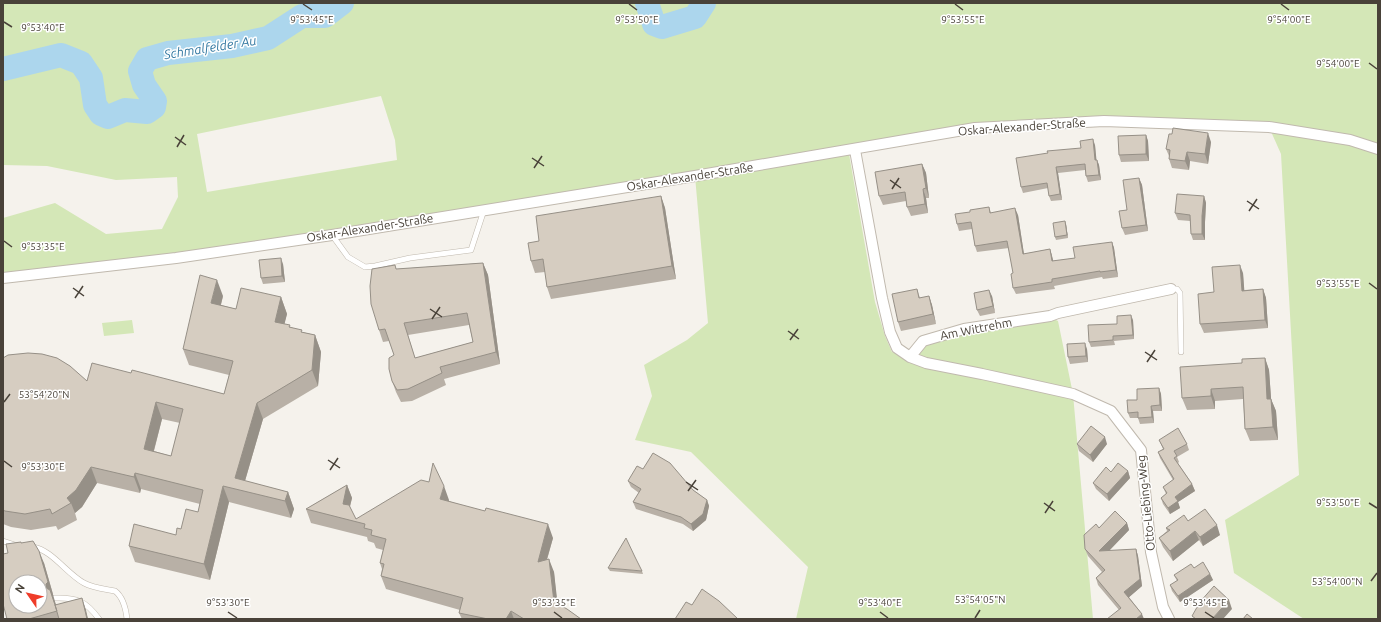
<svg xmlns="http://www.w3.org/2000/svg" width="1381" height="622" viewBox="0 0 1381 622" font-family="Ubuntu,sans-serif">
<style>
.green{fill:#d4e7b7;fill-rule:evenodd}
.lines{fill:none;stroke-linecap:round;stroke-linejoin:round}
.river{stroke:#acd6ed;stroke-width:24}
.lane-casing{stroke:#c0b9ae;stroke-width:6}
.street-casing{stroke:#c0b9ae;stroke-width:12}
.lane{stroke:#fff;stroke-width:5}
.street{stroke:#fff;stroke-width:10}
.wall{fill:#b8b0a6;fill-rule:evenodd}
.shaded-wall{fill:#969087}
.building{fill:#d6cdc1;stroke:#969087;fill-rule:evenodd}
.ticks{fill:none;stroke:#494239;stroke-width:1.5}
.labels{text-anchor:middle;stroke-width:3;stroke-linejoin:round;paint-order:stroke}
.street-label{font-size:12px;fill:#494239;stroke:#fff}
.water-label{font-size:13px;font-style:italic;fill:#3378a1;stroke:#fff}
.ticks-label{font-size:10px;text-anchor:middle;fill:#494239;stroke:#fff;stroke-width:3;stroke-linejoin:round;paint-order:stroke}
</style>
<rect width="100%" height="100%" fill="#f5f2ec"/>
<path class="green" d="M3 3H1378V619H1304L1234 573 1225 520 1299 475 1281 154 1269 127 1165 123 975 128 849 154 875 302 885 336 892 352 909 357 924 343 965 331 1052 318 1058 321 1073 394 1093 619H796L808 567 691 452 635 440 652 396 644 365 687 340 708 323 695 176 483 210 3 278V218L55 203 106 234 162 229 178 197 177 177 116 180 47 166 3 165ZM381 96 395 140 397 160 207 192 197 134Z
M132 320 134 333 104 336 102 323Z"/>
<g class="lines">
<path class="river" d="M647 3 654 24 662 27 695 17 704 3
M3 69 61 55 81 63 91 78 95 105 101 114 108 117 125 110 147 112 154 107 155 101 144 85 140 71 147 59 168 53 232 46 268 38 302 16H325L342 3"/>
<g class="lane-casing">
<path id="lane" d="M332 235 348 257 365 267 375 266 410 258 471 250 484 210
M1171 289H1177L1180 293 1181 352
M3 541 15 545
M33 547C52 550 67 574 84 583 93 588 105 589 115 591 123 597 126 610 127 619
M54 598C76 597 86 601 99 619"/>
</g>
<g class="street-casing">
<path id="street" d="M855 150 882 298 890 332 897 348 910 357 926 363 982 374 1073 394 1111 411 1141 450 1151 552 1163 607 1169 619
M3 278 176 258 332 235 695 176 975 128 1104 121 1269 127 1350 140 1378 149
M910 357 923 341 964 329 1050 316 1058 313 1171 289"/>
</g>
<use href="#lane" class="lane"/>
<use href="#street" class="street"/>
</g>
<path class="wall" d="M1146 135 1148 141 1149 161 1121 162 1119 155Z
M1211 142 1208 164 1190 161 1189 170 1172 168 1169 159V156L1166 149Z
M1095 145 1096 160H1097L1099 165 1101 180 1088 182 1086 176 1085 170 1058 173 1062 200 1051 201 1049 196 1048 188 1023 193 1021 187 1081 148Z
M922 164 926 173 929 198H926L928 213 911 216 907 207 906 201 883 205 879 196Z
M1139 178 1142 185 1148 231 1125 235 1122 228 1127 210Z
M661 196 665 208 676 279 551 299 547 287 545 272 535 273 531 261 539 241Z
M1204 196 1206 203 1205 222V240H1193L1191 234 1190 221 1178 220 1175 213Z
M989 207 991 213 1018 215 1024 254 1050 249 1052 256 1053 261 1075 258 1112 242 1114 248 1118 277 1103 279 1102 277 1054 286 1055 289 1016 294 1013 288V273L1009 248 977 252 975 246 972 229 959 231 957 224Z
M1065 221 1066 224 1068 238 1056 240 1055 237Z
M483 263 488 275 500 364 444 379 446 385 412 401 401 402 396 392 392 381 394 355 389 341 383 342 379 330 397 269ZM469 325 473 342 415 358 408 335Z
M283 264 285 282 263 284 261 278Z
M1243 273 1244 290 1263 289 1266 298 1268 328 1204 333 1200 324 1214 292Z
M917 289 920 298 929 296 932 305 936 324 901 331 898 322Z
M223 296 221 305 236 309 281 297 287 314 284 324 302 332 315 335 321 352 318 386 263 419 245 481 288 492 294 509 291 518 229 502 210 580 135 562 129 546 176 535 198 512 200 504 141 489 140 493 97 483 82 507 75 513 77 520 58 530 56 526 31 530 11 527 3 524V358L87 381 131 373 224 394 229 375 189 365 183 349ZM162 419 180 423 171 456 154 451Z
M992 296 995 313 980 316 977 310Z
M1133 320 1134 339 1114 341 1115 345 1091 347 1089 342 1117 324Z
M1087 349 1088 362 1070 364 1068 357Z
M1265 358 1269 370 1271 399 1276 411 1278 440 1250 441 1245 429 1243 399 1215 401V409L1187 410 1182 398 1242 363Z
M1159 388 1161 394 1162 411H1153L1154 423 1140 424 1138 418H1130L1128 413 1137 400Z
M1159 440 1187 444 1189 450 1177 457 1179 462 1178 463 1192 484 1195 491 1178 502 1180 508 1170 514 1163 504 1161 498 1166 494 1163 487 1173 480 1160 458 1158 452 1163 449Z
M1077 444H1107L1093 462 1079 451Z
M1128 471 1130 478 1109 501 1096 489 1093 483 1111 472Z
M628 481 693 490 707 500 709 506 706 520 693 531 683 524 636 509 633 502 639 493 631 487Z
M347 485 352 498 350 507 356 519 449 500V501L553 538 547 560 554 572 557 604 581 619H462L459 613 460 610 386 589 381 576 382 569 380 563 383 550 376 548 374 543 368 541 367 537 311 523 306 509Z
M1188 521 1220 535 1203 546 1199 540 1173 561 1163 547 1159 538 1167 531 1166 528Z
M1127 523 1129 530 1109 551 1136 549 1138 556 1142 586 1129 597 1142 614 1119 610 1098 585 1096 578 1102 572 1088 556 1085 549 1099 528Z
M22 543 44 563 53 594 52 595 56 605 82 598 88 619H7L8 553Z
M608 568 642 571 643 574 610 571Z
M1194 568 1210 574 1213 580 1180 602 1172 591 1170 585 1177 581 1174 575Z"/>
<path class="shaded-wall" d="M1208 133 1211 142 1208 164 1205 154Z
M1146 135 1148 141 1149 161 1146 154Z
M1093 139 1095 145 1097 165 1095 160Z
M1187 152 1190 161 1189 170 1185 161Z
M1097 160 1099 165 1101 180 1099 175Z
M922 164 926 173 929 198 926 188Z
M1056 167 1058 173 1062 200 1060 194Z
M1139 178 1142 185 1148 231 1146 225Z
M923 189 926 198 928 213 925 204Z
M661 196 665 208 676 279 672 266Z
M1204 196 1206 203 1205 222V240L1202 234V216Z
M1015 208 1018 215 1025 261 1023 254Z
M1065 221 1066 224 1068 238 1067 235Z
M1112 242 1114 248 1118 277 1116 270Z
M1050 249 1052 256 1055 268 1052 261Z
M281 258 283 264 285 282 282 276Z
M483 263 488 275 500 364 496 352Z
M1240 265 1243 273 1245 299 1242 291Z
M217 280 223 296 217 319 211 303Z
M1263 289 1266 298 1268 328 1265 320Z
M989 290 992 296 995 313 993 306Z
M929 296 932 305 936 324 933 314Z
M281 297 287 314 281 338 275 322Z
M1131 315 1133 320 1134 339 1133 335Z
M315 335 321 352 318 386 312 370Z
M1085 343 1087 349 1088 362 1086 356Z
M1265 358 1269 370 1272 411 1267 399Z
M1159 388 1161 394 1162 411 1160 405Z
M1211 389 1215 401V409L1211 396Z
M1271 399 1276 411 1278 440 1273 427Z
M156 402 162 419 150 465 144 449Z
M257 403 263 419 242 491 235 478Z
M1151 406 1153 411 1154 423 1152 417Z
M1105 437 1107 444 1093 462 1090 455Z
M91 467 97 483 82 507 75 513 71 503 67 498Z
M1128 471 1130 478 1109 501 1107 494Z
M135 473 141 489 140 493 134 477Z
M1192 484 1195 491 1178 502 1180 508 1170 514 1168 508 1175 497Z
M347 485 352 498 347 517 343 504Z
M223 486 229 502 210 580 204 564Z
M444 486 449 500 445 512 440 499Z
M288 492 294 509 291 518 285 501Z
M707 500 709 506 706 520 693 531 691 524Z
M1127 523 1129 530 1102 558 1099 551Z
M548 524 553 538 542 576 538 562Z
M1217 525 1220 535 1203 546 1200 537Z
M1195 531 1199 540 1173 561 1170 551Z
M1136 549 1138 556 1142 586 1127 599 1124 592Z
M39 551 44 563 60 619 46 588Z
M549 559 554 572 559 616 554 602Z
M1210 574 1213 580 1180 602 1178 596Z
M82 598 86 610 88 619H87Z
M1229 600 1232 609 1223 619H1212Z
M511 611 514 619H506Z
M1142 614 1144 619H1136Z"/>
<path class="building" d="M1173 128 1208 133 1205 154 1187 152 1185 161 1169 159 1170 150 1166 149 1169 134H1172Z
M1146 135V154L1119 155 1118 136Z
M1093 139 1095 160H1097L1099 175 1086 176 1085 164 1056 167 1060 194 1049 196 1047 183 1021 187 1016 158 1048 153 1047 151 1081 148 1080 141Z
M922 164 926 188 923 189 925 204 907 207 905 192 879 196 875 172Z
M1139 178 1146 225 1122 228 1119 211 1127 210 1123 180Z
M1177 194 1204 196 1202 216V234H1191L1190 215 1175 213Z
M661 196 672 266 547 287 543 259 531 261 528 243 539 241 536 216Z
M989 207 990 213 1015 208 1023 254 1050 249 1052 261 1075 258 1073 247 1112 242 1116 270 1100 272V271L1052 279V282L1013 288 1011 274 1013 273 1007 241 975 246 971 222 957 224 955 214 970 212V210Z
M1065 221 1067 235 1055 237 1053 223Z
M281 258 282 276 261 278 259 260Z
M483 263 496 352 440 367 442 373 408 389 397 390 392 381 389 369V358L394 355 385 329 379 330 371 304 370 286 372 269 395 265 396 269ZM467 313 473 342 415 358 404 323Z
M1240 265 1242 291 1263 289 1265 320 1200 324 1198 294 1214 292 1212 267Z
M200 275 217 280 211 303 236 309 241 288 281 297 275 322 290 325 289 327 302 330 301 332 315 335 312 370 257 403 235 478 288 492 285 501 223 486 204 564 129 546 134 524 176 535 177 528 181 529 186 509 198 512 203 490 135 473 134 477 91 467 76 490 67 498 71 503 52 514 50 509 25 514 5 511 3 510V358L8 355 28 353 42 354 57 358 70 366 87 381 92 363 131 373 132 370 224 394 233 361 183 349ZM156 402 183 409 171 456 144 449Z
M917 289 919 298 929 296 933 314 898 322 892 294Z
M989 290 993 306 977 310 974 293Z
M1131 315 1133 335 1113 336V340L1089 342 1088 325 1117 324V316Z
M1085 343 1086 356 1068 357 1067 344Z
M1265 358 1267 399H1271L1273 427 1245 429 1243 387 1211 389V396L1182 398 1180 367 1242 363V359Z
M1159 388 1160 405 1151 406 1152 417 1138 418V412L1128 413 1127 400H1137V389Z
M1091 426 1105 437 1090 455 1077 444Z
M1178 428 1187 444 1174 451 1177 456 1174 458 1192 484 1175 497 1178 501 1168 508 1161 498 1167 493 1163 487 1174 479 1158 452 1164 449 1159 440Z
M653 453 670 463 693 490 707 500 703 514 691 524 681 517 633 502 641 489 628 481 637 466 643 469Z
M433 463 444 486 440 499 485 511 486 508 548 524 538 562 549 559 554 602 567 609 581 619H524L511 611 506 619H488L459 613 463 598 381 576 384 564 380 563 386 539 371 535 372 530 364 528 365 524 306 509 347 485 343 504 349 505 356 519 421 480 429 482Z
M1118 463 1128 471 1107 494 1093 483 1106 467 1111 472Z
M1205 509 1217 525 1200 537 1195 531 1170 551 1159 538 1170 530 1166 528 1184 515 1188 521Z
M1115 511 1127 523 1099 551 1136 549 1140 579 1124 592 1142 614 1136 619H1107L1121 608 1096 578 1105 570 1085 549 1084 535 1096 524 1099 528Z
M626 538 635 557 642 571 608 568Z
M33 541 39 551 48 582 46 584V588L50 590 57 611 29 619H7L3 604V554L8 553 6 544 21 542V543ZM16 582H40V606H16Z
M1203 562 1210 574 1178 596 1170 585 1178 580 1174 575 1191 564 1194 568Z
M1214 586 1229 600 1212 619H1196L1192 616 1200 602Z
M702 589 719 601 738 619H675L686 602 692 605Z
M82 598 87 619H59L55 605Z
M1247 614 1253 619H1243Z"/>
<path class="ticks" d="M303 4 312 10M629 4 637 10M955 4 963 10M1281 4 1289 10M4 22 12 27M1369 63 1377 69M175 137 186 145M177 147 184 135M532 158 544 166M534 168 542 156M890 180 901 188M892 189 899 178M1247 201 1259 209M1249 211 1257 199M4 241 12 247M1369 283 1377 289M73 288 84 296M75 298 83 286M430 309 442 317M432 319 440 307M788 331 799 339M790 340 798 329M1145 352 1157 360M1147 362 1155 350M4 402 10 394M328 460 340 468M4 461 12 467M330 470 338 458M686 482 698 490M688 491 696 480M1044 503 1055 511M1369 503 1377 508M1045 513 1053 501M1371 581 1377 573M228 612 237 618M554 612 562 618M880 612 888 618M1205 612 1214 618M975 618 980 610"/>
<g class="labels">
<g class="street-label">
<text transform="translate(1022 127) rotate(-4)" y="4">Oskar-Alexander-Straße</text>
<text transform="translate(690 177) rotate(-9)" y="4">Oskar-Alexander-Straße</text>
<text transform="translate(370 228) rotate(-9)" y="4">Oskar-Alexander-Straße</text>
<text transform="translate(976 329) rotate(-11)" y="4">Am Wittrehm</text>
<text transform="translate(1146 503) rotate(-96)" y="4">Otto-Liebing-Weg</text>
</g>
<g class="water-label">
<text transform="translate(210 47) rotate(-9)" y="5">Schmalfelder Au</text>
</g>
</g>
<g class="ticks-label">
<text x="312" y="23">9°53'45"E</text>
<text x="637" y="23">9°53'50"E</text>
<text x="963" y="23">9°53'55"E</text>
<text x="1289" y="23">9°54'00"E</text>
<text x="43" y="31">9°53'40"E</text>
<text x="1338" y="67">9°54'00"E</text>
<text x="43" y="250">9°53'35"E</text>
<text x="1338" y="287">9°53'55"E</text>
<text x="44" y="398">53°54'20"N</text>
<text x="43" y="470">9°53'30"E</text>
<text x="1338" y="506">9°53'50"E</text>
<text x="1337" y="585">53°54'00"N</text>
<text x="980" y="603">53°54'05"N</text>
<text x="228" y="606">9°53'30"E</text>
<text x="554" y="606">9°53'35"E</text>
<text x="880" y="606">9°53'40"E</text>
<text x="1205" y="606">9°53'45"E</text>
</g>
<rect width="1381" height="622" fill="none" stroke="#494239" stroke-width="8"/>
<g transform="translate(28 594) rotate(304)"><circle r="19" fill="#ffffff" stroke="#b6b3b0"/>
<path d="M0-3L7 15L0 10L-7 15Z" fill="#ef3c29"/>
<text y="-6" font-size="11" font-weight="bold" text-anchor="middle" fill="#494239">N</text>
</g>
</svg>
